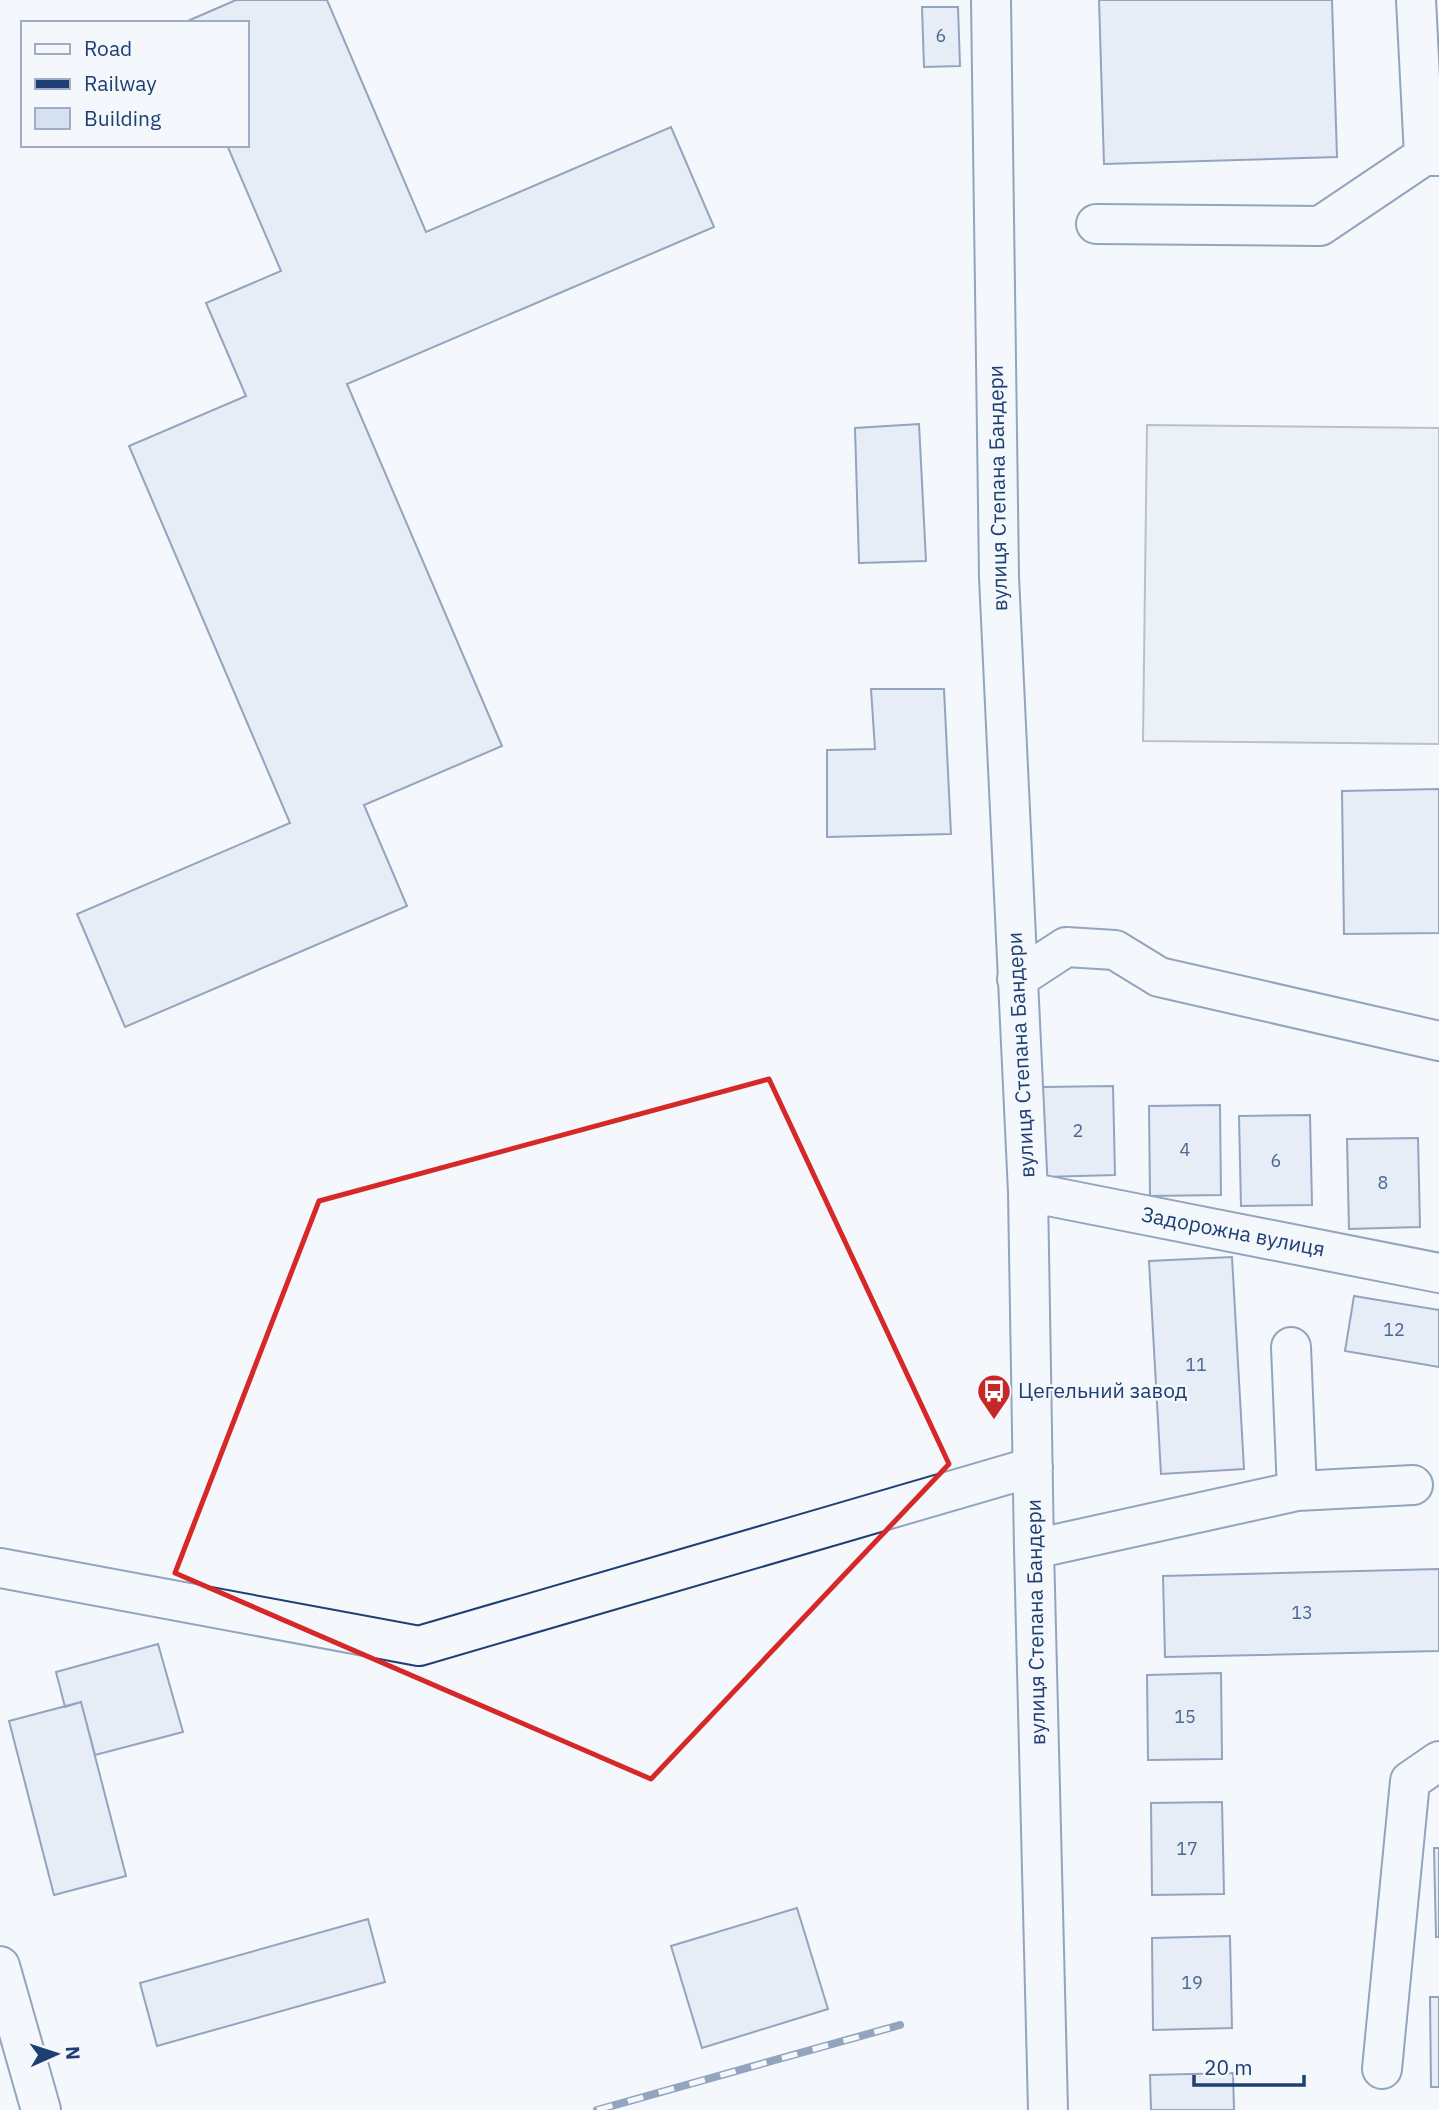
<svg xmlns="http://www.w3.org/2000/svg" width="1439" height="2110" viewBox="0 0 1439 2110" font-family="'IBM Plex Sans',sans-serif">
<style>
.parking{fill:#e3e8f0;stroke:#687fa3;stroke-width:2}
.building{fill:#d5e0f0;stroke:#1d3f73;stroke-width:2}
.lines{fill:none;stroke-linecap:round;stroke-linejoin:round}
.minor-casing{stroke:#1d3f73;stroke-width:42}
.minor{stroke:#f4f7fb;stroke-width:38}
.rail-casing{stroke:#1d3f73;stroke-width:8}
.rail{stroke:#f4f7fb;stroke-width:5;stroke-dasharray:16;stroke-linecap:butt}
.marked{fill:none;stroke:#d62828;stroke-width:5;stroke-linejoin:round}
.labels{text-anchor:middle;stroke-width:5;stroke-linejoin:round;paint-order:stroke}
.number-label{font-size:18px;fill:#4b6792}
.street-label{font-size:21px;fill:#1d3f73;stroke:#f4f7fb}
.poi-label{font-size:21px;fill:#1d3f73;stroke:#f4f7fb;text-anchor:start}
</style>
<rect width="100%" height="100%" fill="#f4f7fb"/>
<path class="parking" d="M1147 425 1439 428V744L1143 741Z"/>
<path class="building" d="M236 0H327L426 232 671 127 714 227 347 384 502 746 364 805 407 906 125 1027 77 914 290 823 129 446 246 396 206 303 281 271 227 145H247V23H183Z
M1099 0H1332L1337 157 1104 164Z
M922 7H958L960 66 924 67Z
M919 424 926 561 859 563 855 428Z
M871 689H944L951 834 827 837V750L875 749Z
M1439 789V933L1344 934 1342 791Z
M1113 1086 1115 1175 1043 1177 1042 1087Z
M1220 1105 1221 1195 1150 1196 1149 1106Z
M1310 1115 1312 1205 1241 1206 1239 1116Z
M1418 1138 1420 1227 1349 1229 1347 1139Z
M1232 1257 1244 1469 1161 1474 1149 1261Z
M1354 1296 1439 1310V1367L1345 1351Z
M1439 1569V1651L1165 1657 1163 1576Z
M158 1644 183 1732 95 1755 81 1702 65 1707 56 1672Z
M1221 1673 1222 1759 1148 1760 1147 1675Z
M81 1702 126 1876 54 1895 9 1721Z
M1222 1802 1224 1894 1152 1895 1151 1803Z
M1434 1848H1439V1937H1436Z
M797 1908 828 2009 702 2048 671 1946Z
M368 1919 385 1982 157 2046 140 1983Z
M1230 1936 1232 2028 1153 2030 1152 1938Z
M1430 1997H1439V2087H1431Z
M1233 2073 1234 2110H1151L1150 2075Z"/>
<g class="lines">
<g class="minor-casing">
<path id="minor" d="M991 0 999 577 1028 1192 1034 1549 1048 2110
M1416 0 1424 156H1439
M1096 224 1320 226 1424 156
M1017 979 1066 947 1115 950 1159 977 1439 1041
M1028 1192 1439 1273
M1291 1347 1297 1491
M1034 1549 1297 1491 1413 1485
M0 1568 419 1646 1033 1467
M0 1966 41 2110
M1382 2069 1410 1781 1439 1761"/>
</g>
<use href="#minor" class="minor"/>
<g class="rail-casing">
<path id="rail" d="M597 2110 900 2025"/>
</g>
<use href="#rail" class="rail"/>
</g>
<path d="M0 0H1439V2110H0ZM769 1079 949 1464 651 1779 175 1573 319 1201Z" fill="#f4f7fb" fill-opacity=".55" fill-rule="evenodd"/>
<path class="marked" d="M769 1079 949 1464 651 1779 175 1573 319 1201Z"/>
<defs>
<g id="bus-pin" transform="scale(1.75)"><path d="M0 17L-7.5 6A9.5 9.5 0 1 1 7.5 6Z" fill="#c62828" stroke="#f4f7fb"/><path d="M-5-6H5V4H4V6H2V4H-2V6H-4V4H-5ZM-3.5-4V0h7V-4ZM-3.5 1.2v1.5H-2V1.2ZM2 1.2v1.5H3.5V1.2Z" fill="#fff"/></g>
</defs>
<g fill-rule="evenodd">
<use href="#bus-pin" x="994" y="1391"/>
</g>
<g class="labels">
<g class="number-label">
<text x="941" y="42">6</text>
<text x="1078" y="1137">2</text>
<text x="1185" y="1156">4</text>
<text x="1276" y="1167">6</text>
<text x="1383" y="1189">8</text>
<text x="1394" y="1336">12</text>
<text x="1196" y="1371">11</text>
<text x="1302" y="1619">13</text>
<text x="1185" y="1723">15</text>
<text x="1187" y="1855">17</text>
<text x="1192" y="1989">19</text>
</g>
<g class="street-label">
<text transform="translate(998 488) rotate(-91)" y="7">вулиця Степана Бандери</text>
<text transform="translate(1021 1055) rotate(-93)" y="7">вулиця Степана Бандери</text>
<text transform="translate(1233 1232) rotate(11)" y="7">Задорожна вулиця</text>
<text transform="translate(1036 1622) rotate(-91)" y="7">вулиця Степана Бандери</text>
</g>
<g class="poi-label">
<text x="1018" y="1398">Цегельний завод</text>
</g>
</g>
<rect x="21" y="21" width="228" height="126" fill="#f4f7fb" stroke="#9eadc5" stroke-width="2"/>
<rect x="35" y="44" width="35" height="10" fill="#f4f7fb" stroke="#9eadc5" stroke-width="2"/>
<text x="84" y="56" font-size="21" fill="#1d3f73">Road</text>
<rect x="35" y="79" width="35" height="10" fill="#1d3f73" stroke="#9eadc5" stroke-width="2"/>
<text x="84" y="91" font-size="21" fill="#1d3f73">Railway</text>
<rect x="35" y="108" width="35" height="21" fill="#d5e0f0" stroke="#9eadc5" stroke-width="2"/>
<text x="84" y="126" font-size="21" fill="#1d3f73">Building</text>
<g transform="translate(56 2054) rotate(87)" stroke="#f4f7fb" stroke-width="5" paint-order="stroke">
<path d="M0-5L12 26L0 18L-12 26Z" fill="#1d3f73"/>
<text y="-10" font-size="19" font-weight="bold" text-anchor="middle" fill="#1d3f73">N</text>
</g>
<path d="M1194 2075v10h110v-10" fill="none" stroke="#1d3f73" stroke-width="3.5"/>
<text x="1204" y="2075" font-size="21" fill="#1d3f73" stroke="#f4f7fb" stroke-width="5" paint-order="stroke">20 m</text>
</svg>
